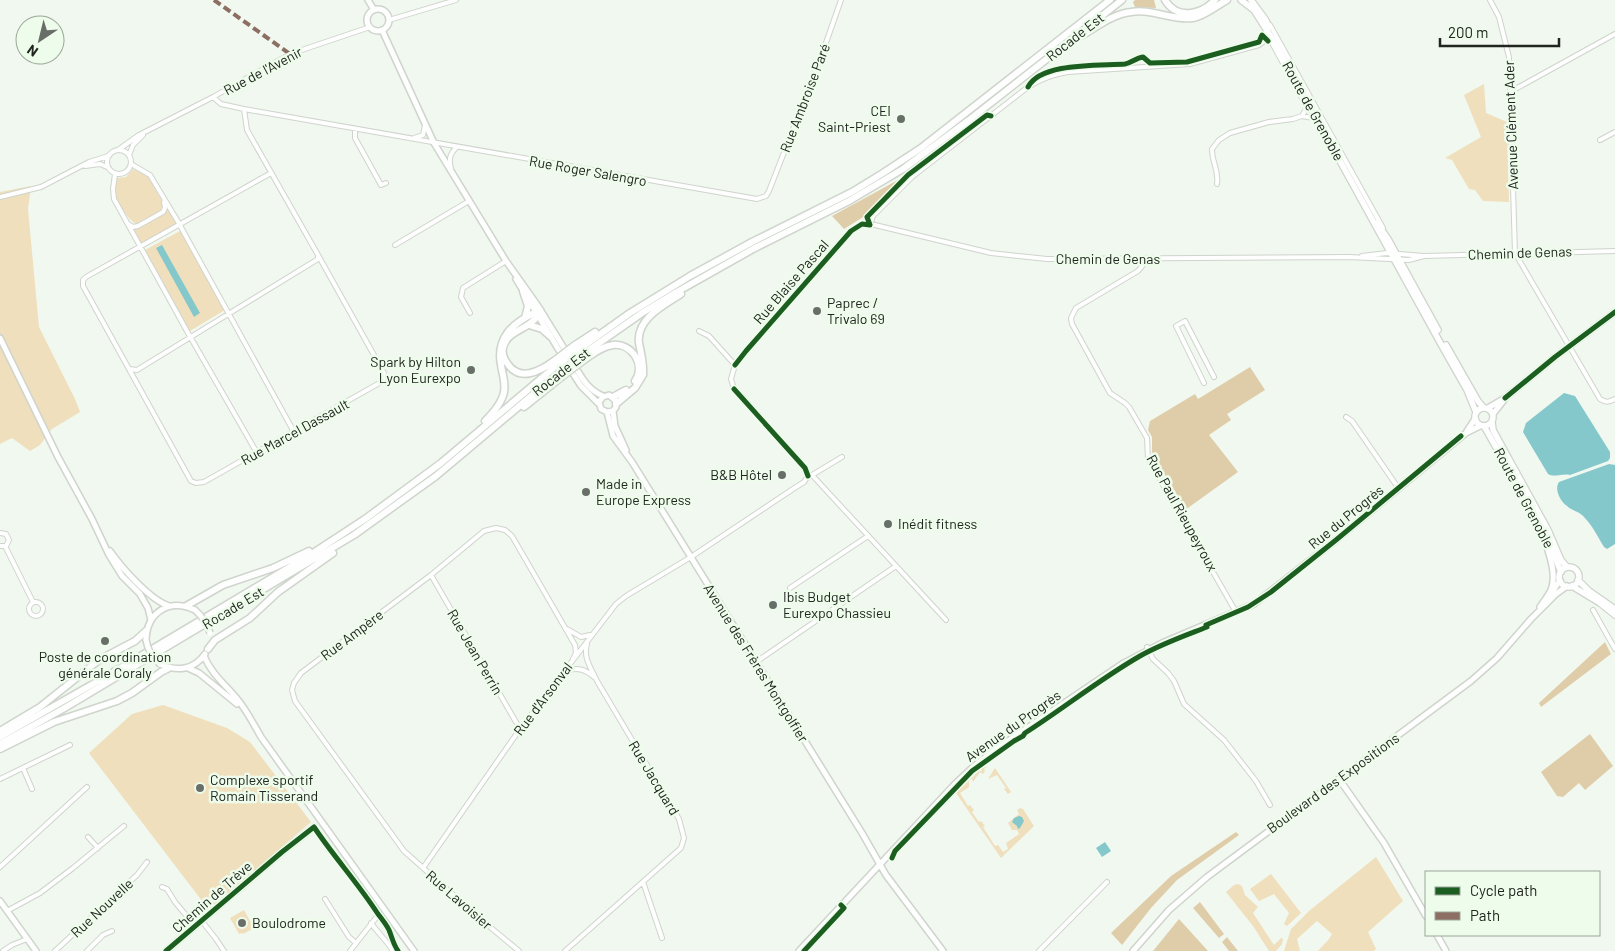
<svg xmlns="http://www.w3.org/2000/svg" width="1615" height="951" viewBox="0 0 1615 951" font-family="Barlow,sans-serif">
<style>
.green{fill:#efdfbc}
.forest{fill:#dfcda9}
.water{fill:#84c8cb}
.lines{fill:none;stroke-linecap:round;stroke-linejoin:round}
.street-casing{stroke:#cfd4cd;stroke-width:6}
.secondary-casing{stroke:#cfd4cd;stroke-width:8}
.primary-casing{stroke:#cfd4cd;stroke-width:8}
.highway-casing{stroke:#cfd4cd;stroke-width:9}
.street{stroke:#fdfefd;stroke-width:4}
.secondary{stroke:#fdfefd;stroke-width:5}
.primary{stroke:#fdfefd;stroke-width:5.5}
.highway{stroke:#fdfefd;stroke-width:6}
.secondary-bridge-casing{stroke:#cfd4cd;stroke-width:8;stroke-linecap:butt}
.highway-bridge-casing{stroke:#cfd4cd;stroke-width:9;stroke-linecap:butt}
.secondary-bridge{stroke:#fdfefd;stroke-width:5}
.highway-bridge{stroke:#fdfefd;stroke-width:6}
.quiet{stroke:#8d6e63;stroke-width:4;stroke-dasharray:8 4;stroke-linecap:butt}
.cycleway-casing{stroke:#eefceb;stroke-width:8}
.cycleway{stroke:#1b5e20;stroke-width:5}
.poi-dot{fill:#696f68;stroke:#eefceb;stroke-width:2}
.labels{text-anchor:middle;stroke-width:5;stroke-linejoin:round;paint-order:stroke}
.street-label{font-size:14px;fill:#20251f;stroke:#eefceb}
.poi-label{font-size:14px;fill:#20251f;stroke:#eefceb;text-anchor:start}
</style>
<rect width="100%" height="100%" fill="#f1f8ef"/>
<path class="green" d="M1484 84 1486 113 1507 122 1509 202 1483 201 1475 190 1469 189 1452 160 1445 158 1481 137 1464 95Z
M133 169 147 175 162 201 163 206 159 213 137 224C129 222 115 199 115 191 115 187 117 182 117 178L126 177Z
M31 186 28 209 39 327 75 399 80 412 52 429 40 445 30 451 12 438 0 444V192Z
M168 208 177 224 141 244 132 228 137 229 166 212Z
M180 231 225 310 190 331 145 250Z
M163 705 227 728 250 742 311 822 209 910 89 753 132 714Z
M988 766 984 769 985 771 983 774 980 772 973 782 972 779 969 780V787L960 793 968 806 970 805 974 810 972 812 979 822 981 821 985 826 983 827 995 846 998 845 1003 852 1008 849 1006 843 1019 834 1017 830H1012L1008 823 1019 814 1017 810 1020 808 1023 809 1034 826 1001 858 956 793 979 771H982L981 769Z
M995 768 1011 792 1008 794 1004 789 1006 788 997 775 988 779Z
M1376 857 1403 901 1368 932 1376 949 1374 951H1318L1329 939 1332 934 1317 921 1297 939 1300 951H1284L1291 929 1309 911Z
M1271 874 1301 913 1287 926 1284 924 1289 913 1274 894 1259 901 1250 889Z
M1238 884 1242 886 1245 895 1258 907 1253 913 1274 945 1281 938 1283 939 1282 944 1276 951H1269L1253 926 1226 892 1234 885Z
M244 910 254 928 243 934 242 933 239 934 230 918Z"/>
<path class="forest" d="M1135 0H1154L1156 8 1135 7 1133 2Z
M898 180 901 181 863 217 844 229 832 216Z
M1250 367 1265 390 1227 414 1231 420 1209 435 1238 472 1185 510 1152 452V437L1148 430 1150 421 1195 394 1198 399Z
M1605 642 1611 654 1541 707 1539 703Z
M1590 734 1613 766 1585 790 1579 783 1563 797 1557 796 1541 772Z
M1236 832 1239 835 1177 880 1151 908 1122 945 1111 933 1171 876Z
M1200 902 1224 934 1219 938 1193 908Z
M1179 919 1208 951H1153Z
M1227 937 1238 951H1229L1222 942Z"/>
<path class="water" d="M162 245 200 313 194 317 156 248Z
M1564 393 1575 396 1610 452V458L1608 461 1570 475C1563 473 1554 478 1548 474L1523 432 1526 423Z
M1609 464 1615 465V544L1607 549 1604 547C1598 537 1592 525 1584 517 1579 511 1572 511 1567 506 1560 501 1554 489 1559 482Z
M1019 816 1022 817 1024 821 1020 828 1018 829 1017 826 1012 822 1014 818Z
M1105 842 1111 851 1102 857 1096 848Z"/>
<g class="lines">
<g class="street-casing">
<path id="street" d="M1490 0 1499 17 1509 57 1515 253 1600 399C1606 403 1609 402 1615 399
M389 20 456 0
M1270 25 1383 228
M1272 43 1308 109
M1510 92 1615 34
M213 97 221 104 244 109 757 199 766 196 769 191 821 57 841 0
M1307 107 1302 116 1313 118
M355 129V138L381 185 386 183
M414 138 423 135 425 125
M1600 140 1615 132
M107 162a12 12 0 1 1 24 0a12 12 0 1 1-24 0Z
M118 150 139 135 213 97 290 54 370 27
M129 155 133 145 143 135
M131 164 150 175 177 220 294 432
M85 166 100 164 107 167
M451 169C449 160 449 154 457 147
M271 173 86 277 83 280V286L191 481 196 483 204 482 383 381 384 373 318 255
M115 174 113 189 114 199 188 333 257 453
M1217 184C1219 169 1212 164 1212 149L1219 140 1230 133 1269 122 1293 119 1302 116
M0 197 41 187 89 162 108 156
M128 224 133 227 138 226 163 212 165 208 164 202
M870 225 873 216 912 177 1028 87C1041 79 1053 74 1068 72L1190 64 1259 45 1267 39 1266 32
M395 245 469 201
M1362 256 1387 253 1424 256 1615 251
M1144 258 1143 265 1138 271 1076 308 1071 318 1072 324 1110 393 1125 403 1129 407 1147 438 1148 459 1236 612
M470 313 461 297 463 288 506 261
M699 331 709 336 735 365
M129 369 137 370 318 259V255L247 130 244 109
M1204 383 1176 326 1185 321 1214 377
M1346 417 1352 421 1399 489
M812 475 946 620
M808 476 805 468 734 389 731 379 735 365 746 351 836 247C848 234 855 222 875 225L991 253 1047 259 1349 257 1409 260 1424 256
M0 533 6 534 9 540 6 546H0
M5 546 33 602
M431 575 520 729
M790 588 868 536
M29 609a7 7 0 1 1 14 0a7 7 0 1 1-14 0Z
M1593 610 1615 649
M567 629 581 637 590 635
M1147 647 1153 659 1168 673 1174 681 1184 704 1224 740 1256 781 1270 805
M756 662 896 566
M566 671C577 667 585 669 594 677
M23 768 32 789
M0 779 70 745
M88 837 98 848
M0 867 87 787
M423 868 520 729 616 604 626 596 691 557 793 489 804 482 808 476 812 475 842 457
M643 882 662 938
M162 887 167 889 175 902 195 926
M325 899 349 937 356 943
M7 911 40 893 73 868 124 826
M201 920 216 939 224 951
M371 923C378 933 387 941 393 951
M3 951 12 945 27 939
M55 951 137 875 147 862
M87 951 103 935 112 931
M350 951 379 914
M519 951 484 922 404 851 295 701 292 690 294 683 301 673 431 575 484 531 496 528 505 530 512 536 575 645 576 653 573 659
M565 951 681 848 684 838 679 819 597 681C591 668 583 658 587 644
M1039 951 1107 882"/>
</g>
<g class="secondary-casing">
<path id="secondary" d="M368 0 374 10
M367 20a11 11 0 1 1 22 0a11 11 0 1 1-22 0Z
M382 30 434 143 506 261 538 306 567 353
M516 279 563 357
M0 338 58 457 92 519 109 555 122 576 140 594 148 608 151 620
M574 365C582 378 588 390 603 396
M570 369 581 386 599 404
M1488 408 1505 398 1555 357 1615 312
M613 411 607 412 601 409 599 402 603 397 609 395 616 401V407L613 411 615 426 626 450
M607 412 613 436 632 462 862 833 886 875 943 951
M1493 414 1504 400
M1467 431 1475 419
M110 551C122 568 150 600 169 606
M1551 594 1560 580
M1540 607C1544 601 1548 596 1551 590 1558 573 1547 549 1542 532
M146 640C147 612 169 598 195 610
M204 656C212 675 226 685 238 700 247 711 254 725 261 737L414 951
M160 664C177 672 194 670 205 654
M188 668 199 673 237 704
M1339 779 1384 843 1426 916
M0 901 36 951
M1437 935 1446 951
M166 951 282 852 314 827
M799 951 955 784 972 768 996 749 1122 664 1162 643 1254 604 1336 540 1466 433 1480 426
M1133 951 1169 910 1207 877 1471 681 1497 658 1531 619 1556 594 1567 586"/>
</g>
<g class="primary-casing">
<path id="primary" d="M1241 0 1254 10 1275 43 1442 346 1467 390 1476 412
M1251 0 1265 19 1269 27
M1377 223 1388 239 1438 330
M1446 345 1478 401 1483 407
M1475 417a9 9 0 1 1 18 0a9 9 0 1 1-18 0Z
M1492 422 1493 430 1499 441 1548 530 1561 560 1567 567
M1484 426 1546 536 1561 572
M1559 577a10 10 0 1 1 20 0a10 10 0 1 1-20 0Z
M1578 580 1589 591 1615 609
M1572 586 1600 603 1615 615"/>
</g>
<g class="highway-casing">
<path id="highway" d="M1165 0C1177 20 1201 15 1215 0
M1083 35C1098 26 1113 14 1131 12 1152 8 1172 21 1193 18 1205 16 1216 6 1227 0
M523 291 528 306 525 318
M540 310C539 314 537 317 534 320 525 330 506 332 503 348 502 353 504 359 507 363 519 382 539 372 554 361
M529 325 542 329 550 336
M575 345 595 332
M578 350 630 313 690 276 752 242 852 192 883 173 921 148 1110 0
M582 355 642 313 675 293 753 249 849 201 903 169 969 120 1122 0
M584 360C593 354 602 346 613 345 632 343 646 365 635 381
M613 397 626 390
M616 404 635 388 643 375C644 364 641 353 639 343 636 319 664 305 681 294
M524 407 564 375
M485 421C493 413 502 403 504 392 506 383 502 373 501 365 496 339 511 324 534 313L544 317
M186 606 223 585 273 568 309 551
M208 649 215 640 250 618 278 592 333 553
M0 731 40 707 99 660 135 641 146 631
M0 737 107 676 310 555 365 519 441 463 556 366
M0 744 63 709 354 535 436 476 561 371
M0 749 54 722 117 701 132 693 161 672 169 668"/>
</g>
<use href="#street" class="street"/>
<use href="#secondary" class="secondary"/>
<use href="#primary" class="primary"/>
<use href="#highway" class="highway"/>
<g class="secondary-bridge-casing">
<path id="secondary-bridge" d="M195 610C203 617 207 623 210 633
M146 640C148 651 152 657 160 664"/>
</g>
<g class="highway-bridge-casing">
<path id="highway-bridge" d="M554 361 575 345
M556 366 578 350
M561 371 582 355
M564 375 584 360"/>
</g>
<use href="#secondary-bridge" class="secondary-bridge"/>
<use href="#highway-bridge" class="highway-bridge"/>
<path class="quiet" d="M214 0 290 54"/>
<g class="cycleway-casing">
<path id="cycleway" d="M1028 87C1041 62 1100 66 1125 64 1131 63 1136 58 1143 57L1150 63 1187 62 1259 42 1262 35 1268 41
M735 365 746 351 851 231 862 224 870 225 867 217 908 175 987 115 991 116
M734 389 805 468 808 476
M1505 398 1555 357 1615 312
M892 858 895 851 972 771 1014 741 1023 736 1025 733C1064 708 1100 679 1140 656 1161 644 1184 636 1207 627L1206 625 1248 607 1271 592 1336 540 1461 436
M166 951 282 852 314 827C334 857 358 883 378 914 382 919 386 924 389 930 392 937 393 944 398 951
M804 951 844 908 841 905"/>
</g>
<use href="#cycleway" class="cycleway"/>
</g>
<g class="poi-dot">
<circle cx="901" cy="119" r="5"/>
<circle cx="817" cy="311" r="5"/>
<circle cx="471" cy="370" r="5"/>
<circle cx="782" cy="475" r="5"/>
<circle cx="586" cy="492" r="5"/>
<circle cx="888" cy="524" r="5"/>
<circle cx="773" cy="605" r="5"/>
<circle cx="105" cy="641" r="5"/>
<circle cx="200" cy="788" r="5"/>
<circle cx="242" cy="923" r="5"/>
</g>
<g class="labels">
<g class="street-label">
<text transform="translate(1075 37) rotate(-38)" y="5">Rocade Est</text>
<text transform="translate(263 71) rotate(-28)" y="5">Rue de l'Avenir</text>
<text transform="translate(805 98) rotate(-69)" y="5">Rue Ambroise Paré</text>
<text transform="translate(1313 111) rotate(61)" y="5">Route de Grenoble</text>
<text transform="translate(1511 125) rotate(-92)" y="5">Avenue Clément Ader</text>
<text transform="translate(588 171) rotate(10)" y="5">Rue Roger Salengro</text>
<text transform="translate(1520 253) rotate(-2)" y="5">Chemin de Genas</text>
<text x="1108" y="264">Chemin de Genas</text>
<text transform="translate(791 282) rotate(-49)" y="5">Rue Blaise Pascal</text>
<text transform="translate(561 372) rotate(-38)" y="5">Rocade Est</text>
<text transform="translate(295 432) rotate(-29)" y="5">Rue Marcel Dassault</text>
<text transform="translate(1524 498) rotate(62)" y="5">Route de Grenoble</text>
<text transform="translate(1182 513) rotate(61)" y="5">Rue Paul Rieupeyroux</text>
<text transform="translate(1346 517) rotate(-39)" y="5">Rue du Progrès</text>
<text transform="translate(233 608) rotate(-31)" y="5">Rocade Est</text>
<text transform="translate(352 635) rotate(-37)" y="5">Rue Ampère</text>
<text transform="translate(475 652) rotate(60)" y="5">Rue Jean Perrin</text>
<text transform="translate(756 663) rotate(58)" y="5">Avenue des Frères Montgolfier</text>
<text transform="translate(543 699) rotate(-53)" y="5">Rue d'Arsonval</text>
<text transform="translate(1013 726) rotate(-35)" y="5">Avenue du Progrès</text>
<text transform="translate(654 778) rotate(59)" y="5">Rue Jacquard</text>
<text transform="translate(1333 783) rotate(-36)" y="5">Boulevard des Expositions</text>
<text transform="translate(212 897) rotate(-41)" y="5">Chemin de Trève</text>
<text transform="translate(459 900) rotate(41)" y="5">Rue Lavoisier</text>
<text transform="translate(102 908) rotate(-43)" y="5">Rue Nouvelle</text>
</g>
<g class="poi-label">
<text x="891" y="116" text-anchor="end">CEI<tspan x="891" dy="16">Saint-Priest</tspan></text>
<text x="827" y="308">Paprec /<tspan x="827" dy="16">Trivalo 69</tspan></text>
<text x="461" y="367" text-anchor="end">Spark by Hilton<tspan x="461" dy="16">Lyon Eurexpo</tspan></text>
<text x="772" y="480" text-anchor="end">B&amp;B Hôtel</text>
<text x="596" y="489">Made in<tspan x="596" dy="16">Europe Express</tspan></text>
<text x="898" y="529">Inédit fitness</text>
<text x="783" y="602">Ibis Budget<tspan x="783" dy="16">Eurexpo Chassieu</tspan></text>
<text x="105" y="662" text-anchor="middle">Poste de coordination<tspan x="105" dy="16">générale Coraly</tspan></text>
<text x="210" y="785">Complexe sportif<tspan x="210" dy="16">Romain Tisserand</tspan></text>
<text x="252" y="928">Boulodrome</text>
</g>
</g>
<rect x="1425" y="871" width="175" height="65" fill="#eefceb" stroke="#9ca699"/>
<rect x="1435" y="887" width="25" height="8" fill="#1b5e20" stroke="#9ca699"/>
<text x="1470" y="896" font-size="15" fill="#20251f">Cycle path</text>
<rect x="1435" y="912" width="25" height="8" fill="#8d6e63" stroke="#9ca699"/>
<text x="1470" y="921" font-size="15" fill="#20251f">Path</text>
<g transform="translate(40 40) rotate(215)"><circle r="24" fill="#eefceb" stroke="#9ca699"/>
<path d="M0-4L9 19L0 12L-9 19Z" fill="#696f68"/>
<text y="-8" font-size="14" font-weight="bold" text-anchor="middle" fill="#20251f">N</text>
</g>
<path d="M1440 38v8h119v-8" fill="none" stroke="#20251f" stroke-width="2.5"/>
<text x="1448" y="38" font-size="15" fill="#20251f" stroke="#eefceb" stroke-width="4" paint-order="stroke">200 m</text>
</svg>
